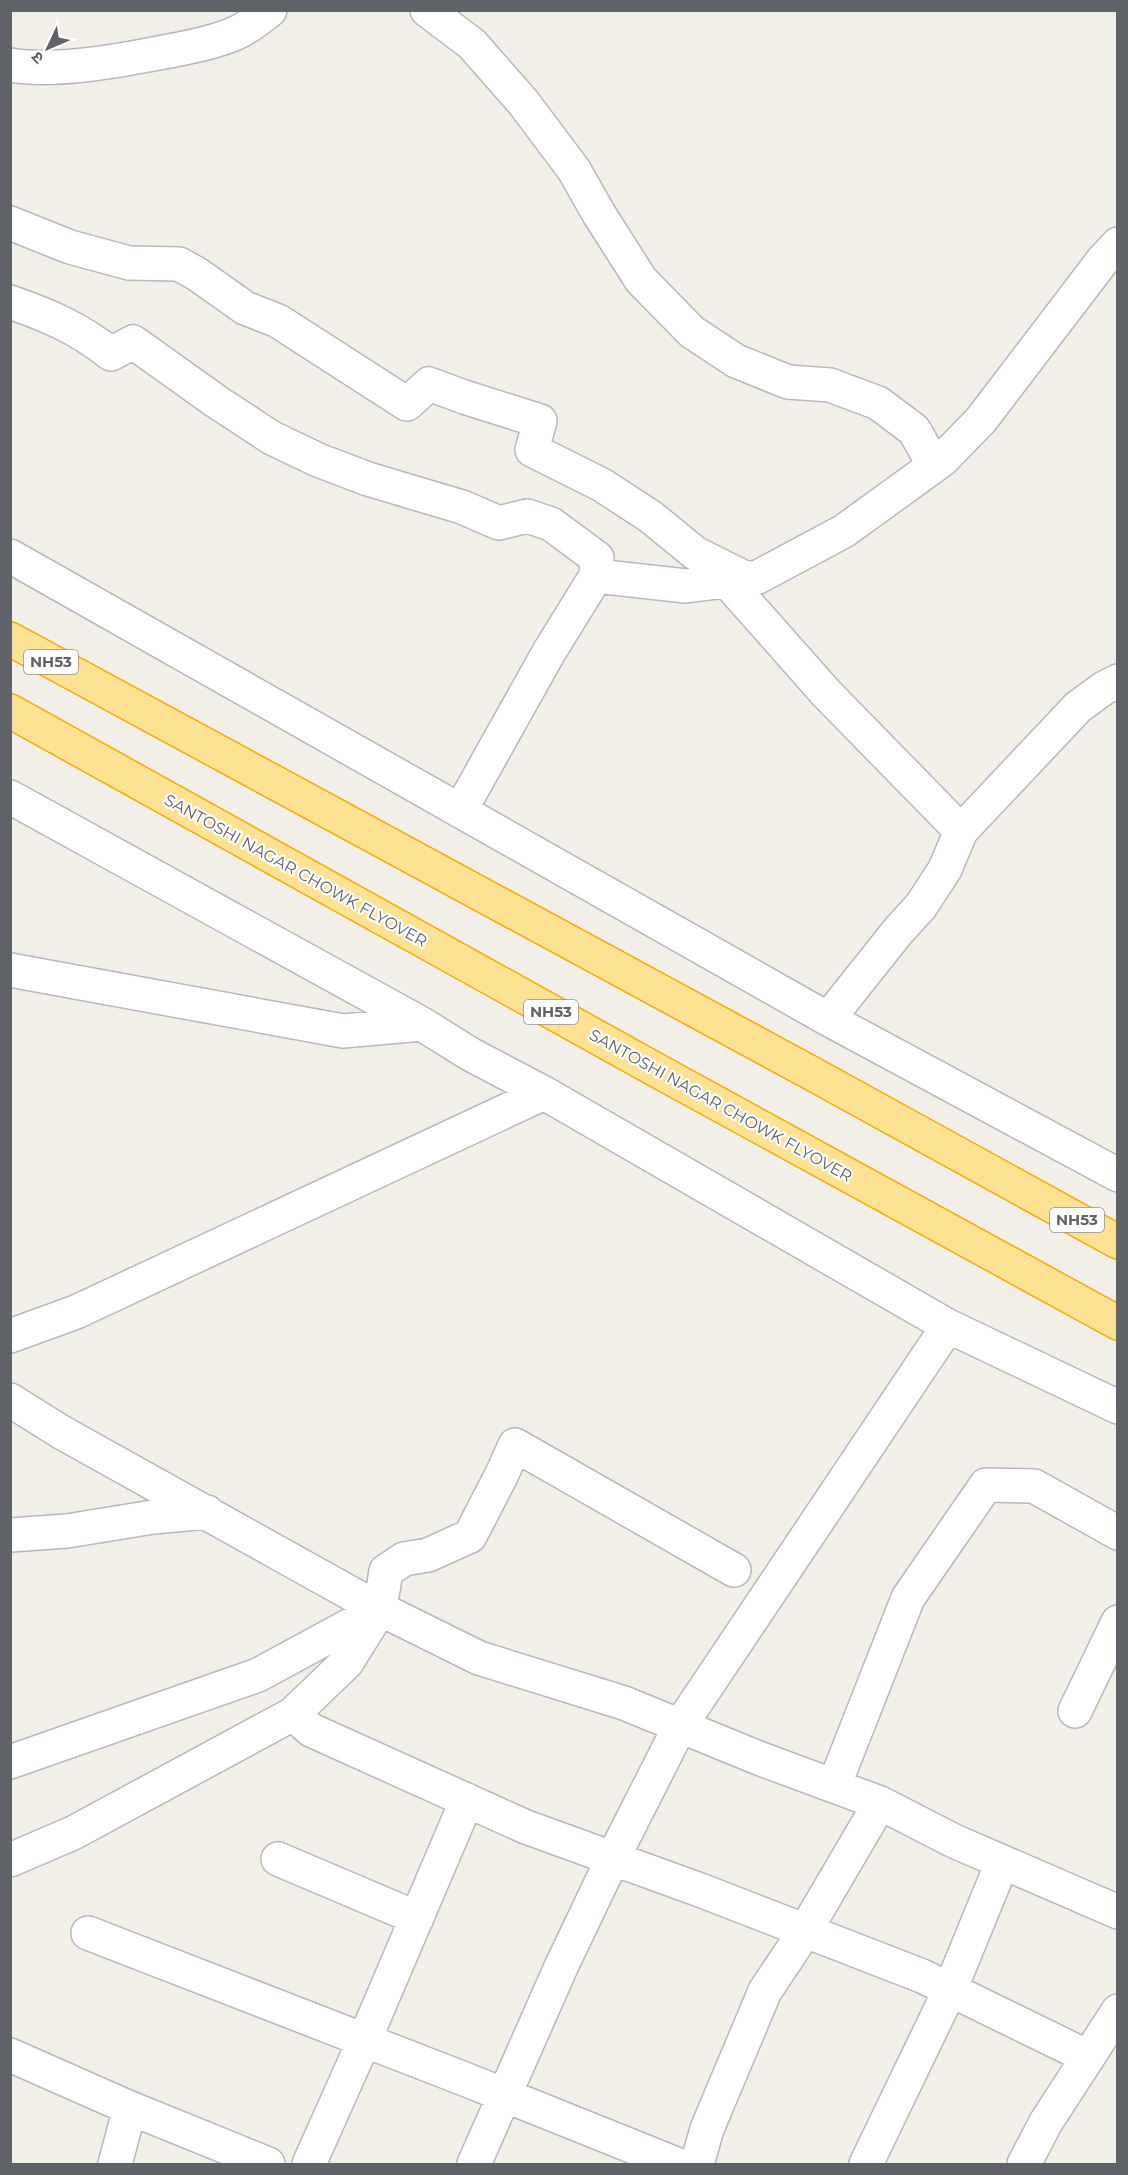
<svg xmlns="http://www.w3.org/2000/svg" width="1128" height="2175" viewBox="0 0 1128 2175" font-family="Montserrat,'Noto Sans Devanagari',sans-serif">
<style>
.lines{fill:none;stroke-linecap:round;stroke-linejoin:round}
.minor-casing{stroke:#b5b8bc;stroke-width:36}
.highway-casing{stroke:#f9ab00;stroke-width:36}
.minor{stroke:#fff;stroke-width:33}
.highway{stroke:#fde293;stroke-width:33}
.labels{text-anchor:middle;stroke-width:4.5;stroke-linejoin:round;paint-order:stroke}
.shield{fill:#fff;stroke:#8f9295;stroke-width:1.5}
.shield-label{font-size:15px;font-weight:bold;fill:#5f6368}
.street-label{font-size:16px;fill:#5f6368;stroke:#fff}
</style>
<rect width="100%" height="100%" fill="#f1efe8"/>
<g class="lines">
<g class="minor-casing">
<path id="minor" d="M427 10 472 44 523 102 574 170 599 214 641 280 692 332 736 361 788 382 830 385 878 403 914 430 934 465
M10 65C57 73 123 60 169 51 191 47 216 42 236 33 248 28 260 18 270 10
M10 223 70 247 129 263 179 264 197 274 245 308 278 321 407 404 429 384 464 397 540 421 532 450 602 485 651 517 695 553 745 578
M10 302C50 316 78 328 111 354L133 342 217 402 272 438 318 460 368 479 462 507 499 523 527 516 551 524 597 558 596 576
M10 556 828 1019 1118 1175
M727 581 826 693 961 831
M10 797 422 1024 470 1054 544 1093 948 1326 1118 1407
M460 811 549 652 596 576 686 586 758 577 844 531 942 460 981 420 1103 260 1118 244
M10 970 343 1031 422 1024
M828 1019 899 930 921 906 945 869 961 831 1078 707 1104 688 1118 681
M10 1336 76 1312 544 1093
M10 1400 61 1432 368 1603 479 1658 624 1703 761 1759 880 1803 954 1841 1118 1912
M10 1535 67 1531 153 1517 207 1512
M1075 1711 1118 1622
M293 1714 311 1730 526 1827 700 1890 922 1976 1088 2057
M10 1762 258 1675 378 1610
M834 1786 908 1598 986 1485 1034 1486 1118 1533
M278 1859 417 1918
M10 1860 73 1833 293 1714 347 1662 380 1609 386 1571 404 1559 428 1555 470 1536 502 1474 515 1445 734 1570
M88 1933 467 2080 676 2164
M10 2055 130 2108 268 2164
M115 2164 130 2108
M309 2164 364 2041 467 1800
M474 2164 561 1967 613 1858 680 1726 948 1326
M697 2164 707 2129 765 1991 805 1931 880 1803
M866 2164 950 1990 1002 1863
M1024 2164 1046 2122 1118 2011"/>
</g>
<g class="highway-casing">
<path id="highway" d="M10 639 811 1073 1118 1242
M10 711 658 1071 1118 1323"/>
</g>
<use href="#minor" class="minor"/>
<use href="#highway" class="highway"/>
</g>
<g class="labels">
<g class="shield">
<rect x="24" y="650" width="54" height="24" rx="4.5"/>
<rect x="524" y="1000" width="54" height="24" rx="4.5"/>
<rect x="1050" y="1208" width="54" height="24" rx="4.5"/>
</g>
<g class="shield-label">
<text x="51" y="667">NH53</text>
<text x="551" y="1017">NH53</text>
<text x="1077" y="1225">NH53</text>
</g>
<g class="street-label">
<text transform="translate(296 870) rotate(29)" y="6">SANTOSHI NAGAR CHOWK FLYOVER</text>
<text transform="translate(721 1105) rotate(29)" y="6">SANTOSHI NAGAR CHOWK FLYOVER</text>
</g>
</g>
<rect width="1128" height="2175" fill="none" stroke="#5f6368" stroke-width="24"/>
<g transform="translate(48 48) rotate(226)" stroke="#ffffff" stroke-width="4.5" paint-order="stroke">
<path d="M0-4.5L10 22L0 15L-10 22Z" fill="#5f6368"/>
<text y="-9" font-size="16" font-weight="bold" text-anchor="middle" fill="#5f6368">उ</text>
</g>
</svg>
